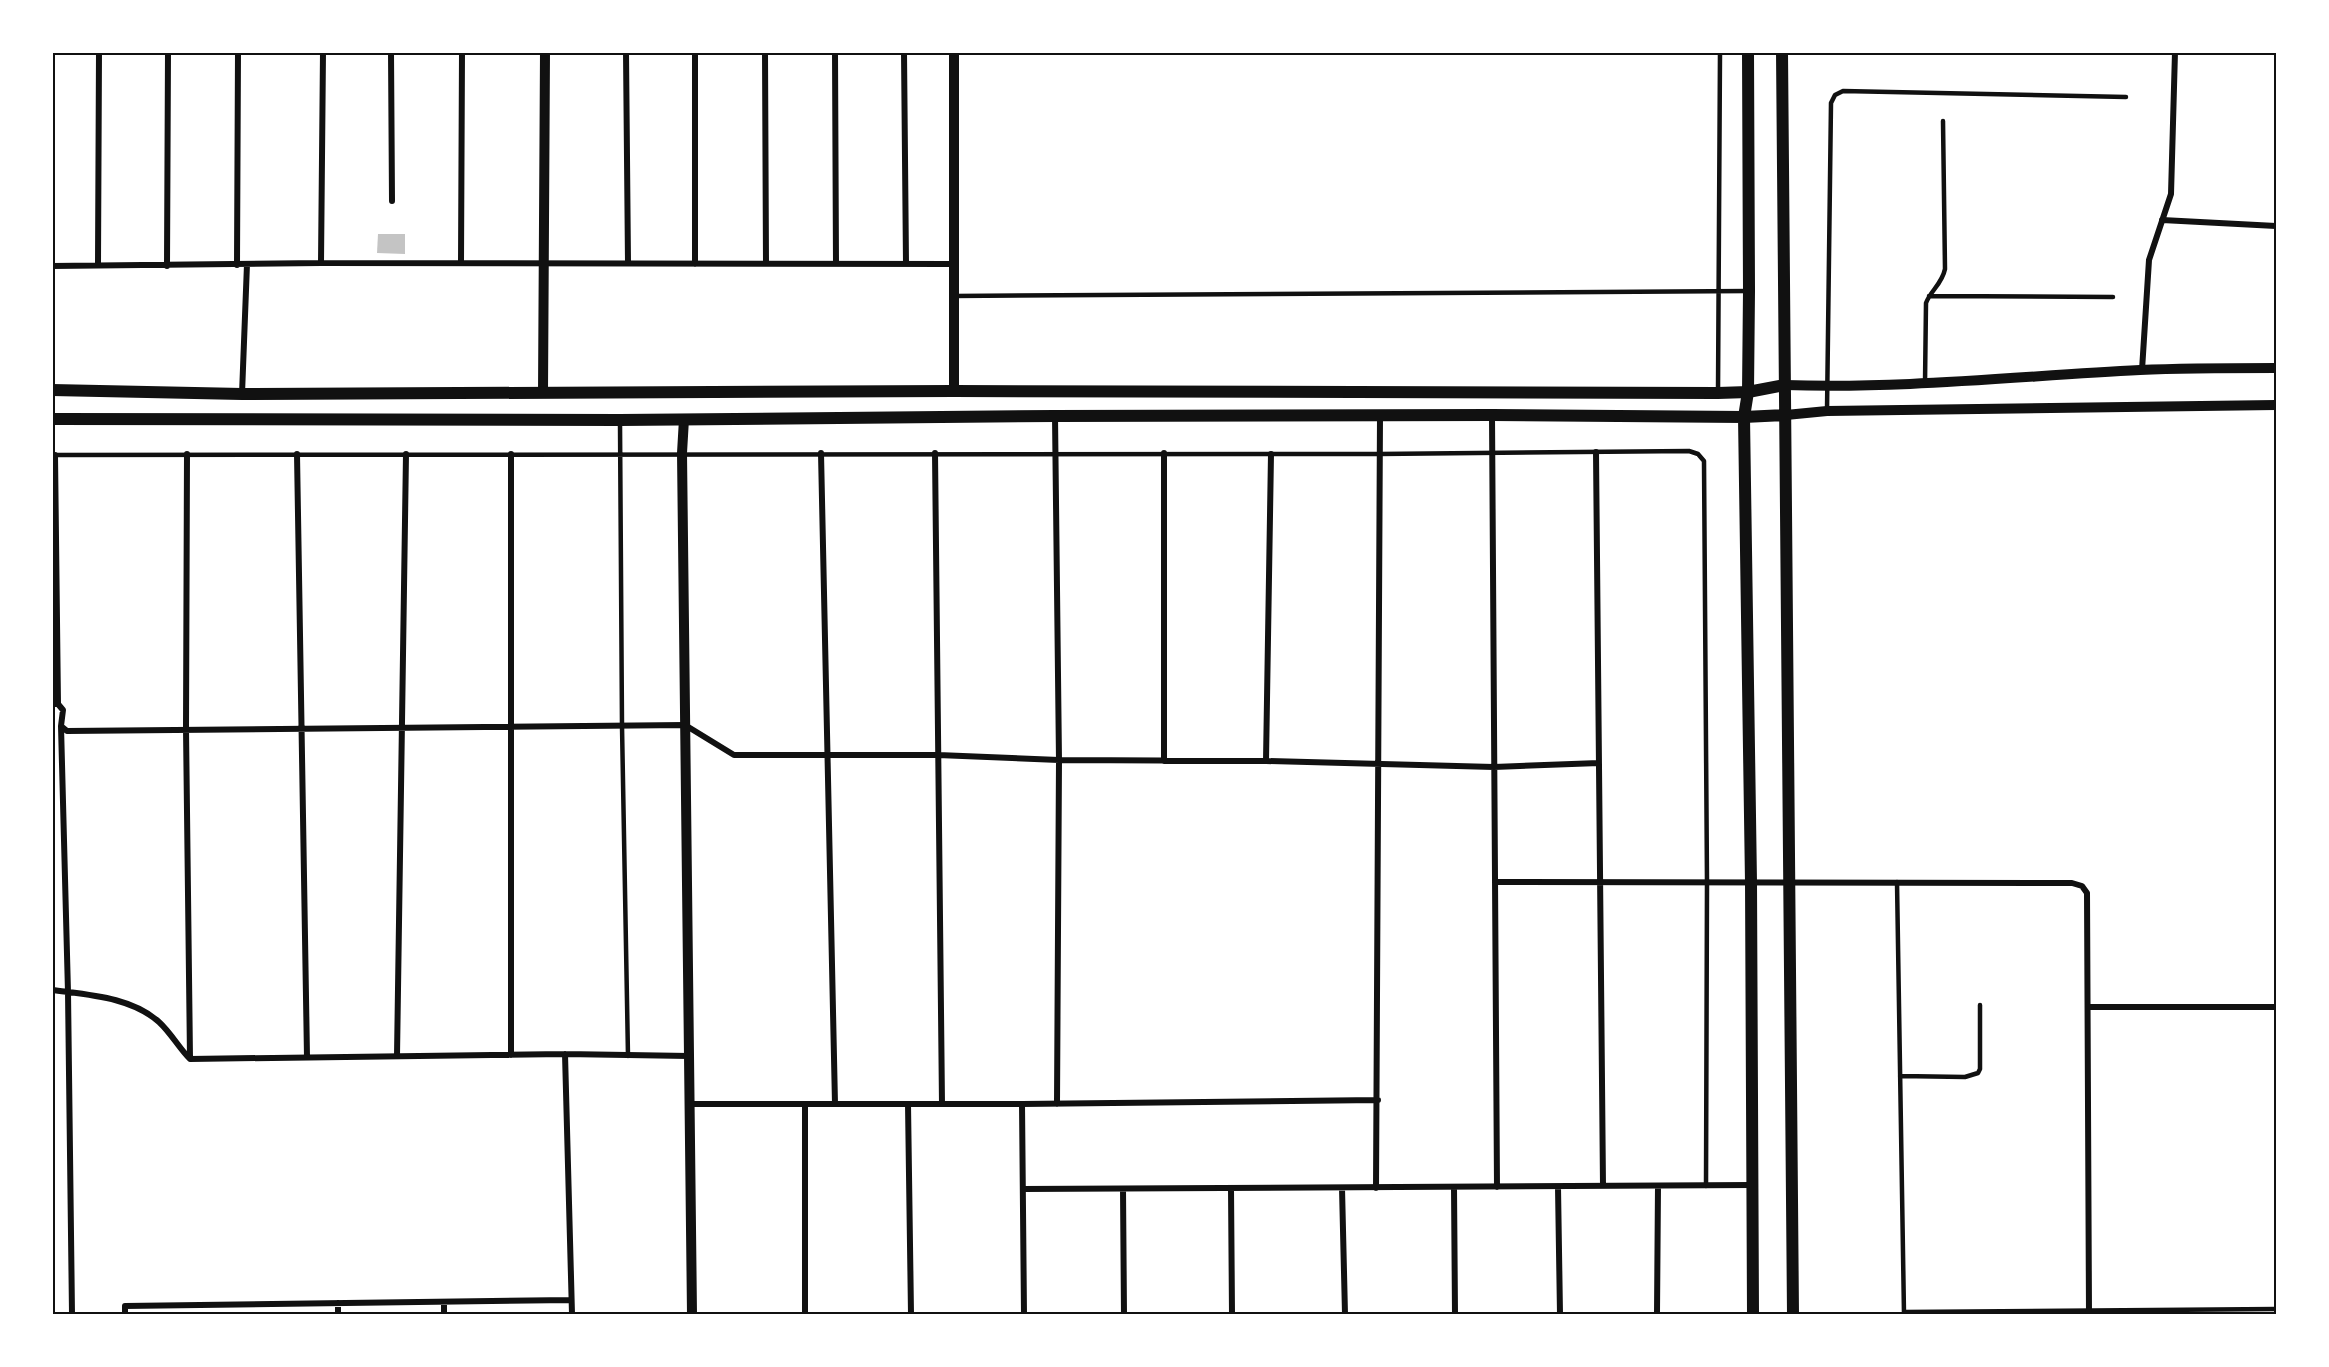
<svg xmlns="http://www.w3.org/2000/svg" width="2329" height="1367" viewBox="0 0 2329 1367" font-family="Mulish,sans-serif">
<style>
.building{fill:#c4c4c4}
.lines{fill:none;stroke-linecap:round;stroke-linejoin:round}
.service{stroke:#111;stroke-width:4.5}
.minor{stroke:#111;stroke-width:6}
.tertiary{stroke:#111;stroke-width:10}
.secondary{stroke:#111;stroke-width:12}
.neatline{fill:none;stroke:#111;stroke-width:2}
</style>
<rect width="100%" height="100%" fill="#fff"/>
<path class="building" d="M378 234H405V254L377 253Z"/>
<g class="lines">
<path class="service" d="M954 296 1749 291
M1929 296 2113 297
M1925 383 1926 303C1931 290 1942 284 1945 269L1943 121
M1718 392 1720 52
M1827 411 1831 103 1835 95 1843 91 2126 97
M620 423 622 726 628 1056
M53 455 1379 454 1689 451 1698 454 1704 461 1707 882 1706 1186
M1897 882 1904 1314
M1900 1076 1965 1077 1978 1073 1980 1069V1005
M1904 1312 2276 1309"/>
<path class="minor" d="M391 52 392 201
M626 52 628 263
M695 52V264
M765 52 766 264
M835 52 836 264
M904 52 906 264
M2162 220 2276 226
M321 263 323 52
M461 263 462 52
M98 265 99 52
M237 265 238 52
M52 266 321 263 954 264
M167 266 168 52
M2142 370 2149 260 2171 194 2175 52
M242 394 247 264
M1492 415 1497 1187
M1055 416 1059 760 1057 1104
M1596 452 1603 1186
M821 453 835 1104
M935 453 942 1104
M187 454 186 729 190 1058
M297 454 307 1057
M511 454V1055
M55 455 58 704
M52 704H58L63 710 61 726 67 731 685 725 734 755H938L1059 760 1266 761 1494 767 1599 763
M61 726 68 992 72 1314
M1164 761V453
M1266 761 1271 454
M1495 882 2072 883 2082 886 2087 893 2089 1314
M52 990C89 995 131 997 159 1022 171 1033 179 1048 190 1059L565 1054 689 1056
M2088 1007H2276
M565 1054 572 1314
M397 1056 406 454
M689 1104H1022L1378 1100
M805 1104V1314
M908 1104 911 1314
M1022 1104 1024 1314
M1454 1187 1455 1314
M1558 1187 1560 1314
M1231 1188 1232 1314
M1342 1188 1345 1314
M1376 1188 1380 416
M1023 1189 1752 1185
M1123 1189 1124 1314
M444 1302V1314
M338 1303V1314
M125 1314V1306L571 1300
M1657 1314 1658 1186"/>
<path class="tertiary" d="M1785 385C1903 389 2021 376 2140 370 2185 368 2231 368 2276 368
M954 391V52
M543 393 545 52
M1786 415 1827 411 2276 405
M684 419 682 453 692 1314"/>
<path class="secondary" d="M1748 52 1749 291 1748 392 1744 417 1751 882 1753 1314
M1782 52 1793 1314
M52 390 242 394 954 391 1718 393 1748 392 1785 385
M52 419 620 420 1055 416 1492 415 1744 417 1786 415"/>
</g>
<rect width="2329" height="1367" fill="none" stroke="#ffffff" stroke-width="108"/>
<rect x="54" y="54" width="2221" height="1259" class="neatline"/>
</svg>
